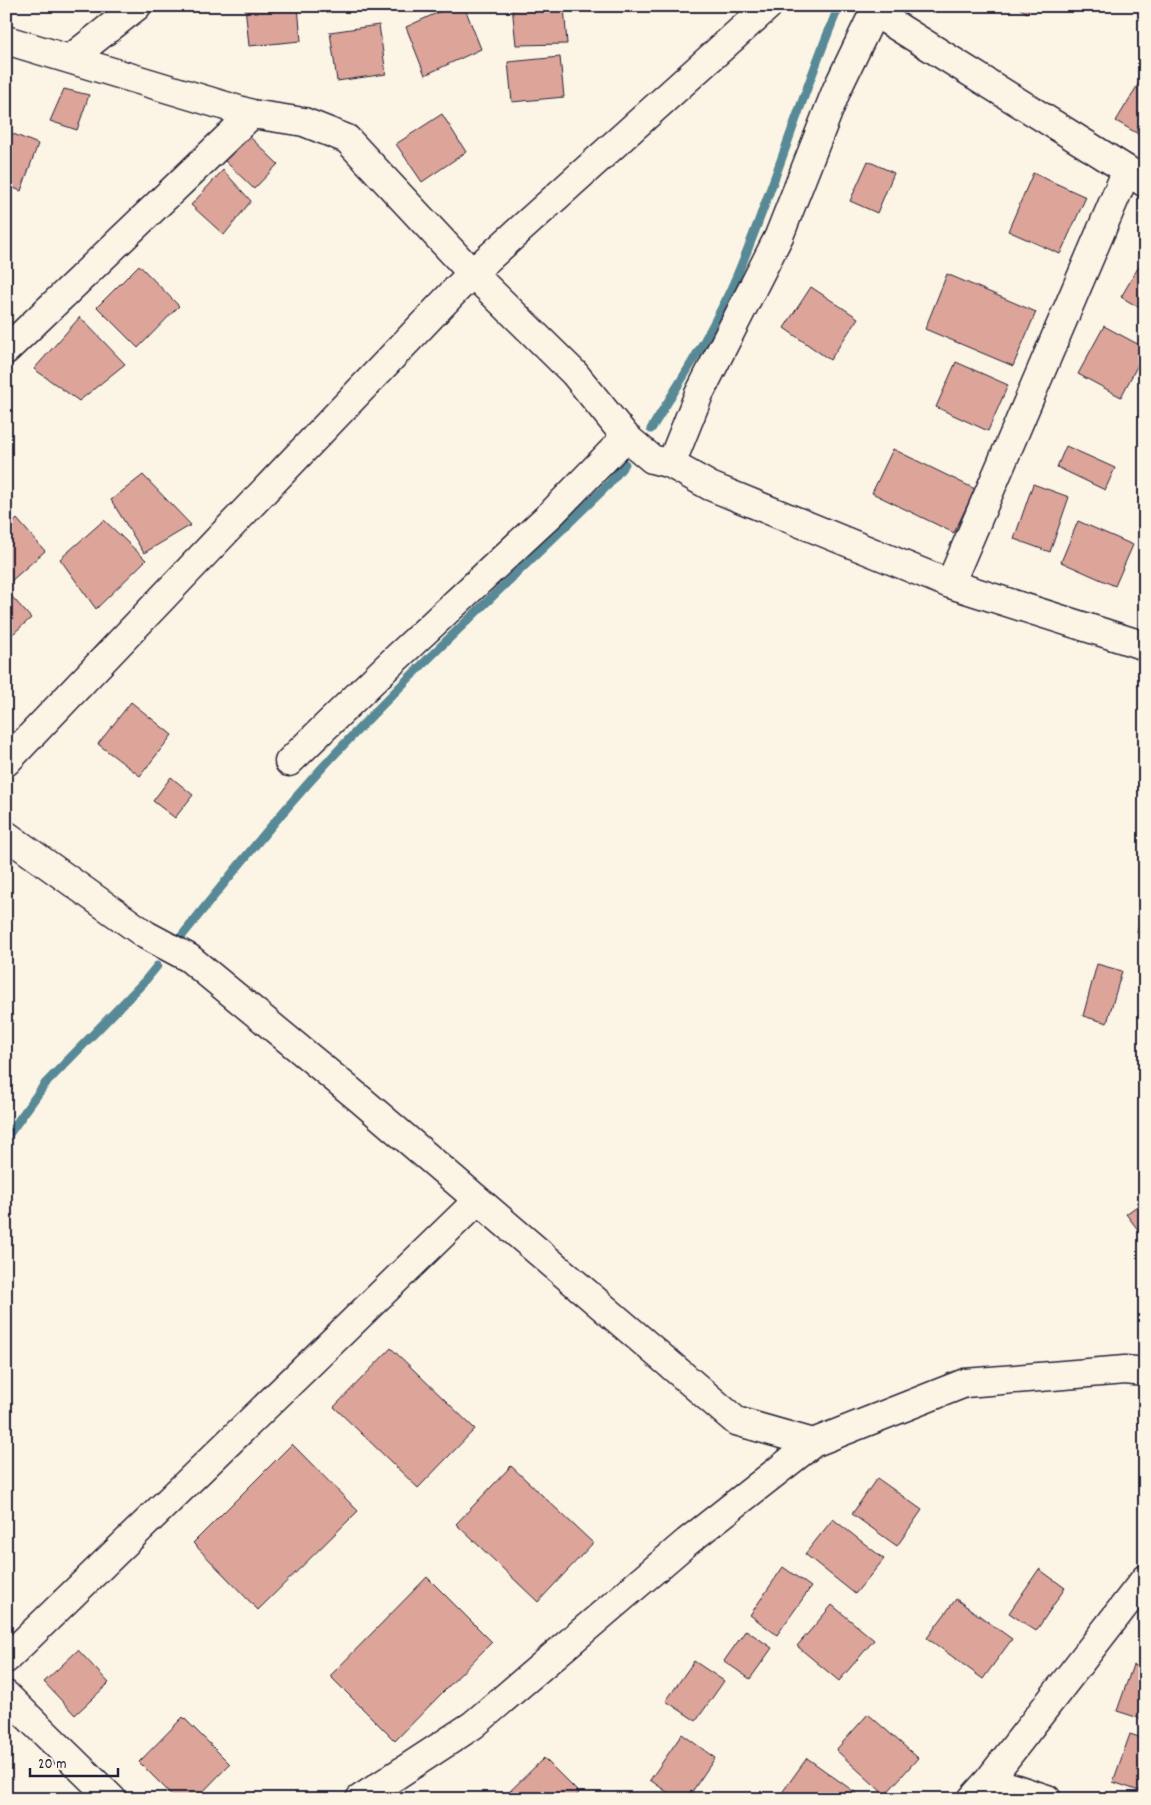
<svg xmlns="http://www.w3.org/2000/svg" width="1151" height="1805" viewBox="0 0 1151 1805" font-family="Dekko,sans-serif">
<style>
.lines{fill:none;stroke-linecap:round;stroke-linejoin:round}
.stream{stroke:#588996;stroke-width:9}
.building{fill:#dda499;stroke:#22223b}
.minor-casing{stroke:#22223b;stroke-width:31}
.minor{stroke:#fcf5e5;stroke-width:28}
</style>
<rect width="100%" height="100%" fill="#fcf5e5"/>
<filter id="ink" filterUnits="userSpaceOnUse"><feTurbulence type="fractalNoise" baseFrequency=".02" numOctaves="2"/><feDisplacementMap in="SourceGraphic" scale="10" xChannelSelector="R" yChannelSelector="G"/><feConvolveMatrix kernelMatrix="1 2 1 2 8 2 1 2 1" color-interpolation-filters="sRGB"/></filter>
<g filter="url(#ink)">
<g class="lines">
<path class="stream" d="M651 429C682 379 715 328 738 273 775 185 802 94 839 6
M181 937C230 875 280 813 334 755 422 661 517 574 609 484L625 464
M6 1138 45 1084 144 982 157 966"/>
</g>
<path class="building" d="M245 6H298L301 41 249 46Z
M452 6H464L481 49 425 75 406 27Z
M512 6H564L567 44 516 45Z
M1016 6H1031L1027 13Z
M379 25 386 74 337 81 330 32Z
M560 57 564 97 512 102 508 62Z
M1142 78 1145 80V138L1116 121Z
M64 89 89 95 77 130 50 121Z
M442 114 466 152 422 182 396 144Z
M6 131 38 144 21 191 6 185Z
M248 135 278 164 254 189 224 160Z
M868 161 894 173 877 213 850 201Z
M223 170 251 201 224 235 191 205Z
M1033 173 1086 197 1060 254 1008 231Z
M1145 256V311L1121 297Z
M139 265 179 306 138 348 97 307Z
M947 274 1036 312 1013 366 925 329Z
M811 287 858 318 830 360 784 328Z
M80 317 125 364 79 401 34 369Z
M1104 326 1145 348V351L1121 397 1078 374Z
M956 362 1008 385 988 431 936 407Z
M6 419H10L9 459H6Z
M1066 446 1115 468 1105 490 1057 467Z
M893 449 975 489 954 533 872 493Z
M143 475 191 525 144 553 111 500Z
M1033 484 1069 497 1050 552 1014 539Z
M17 519 45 551 10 582 6 578V529Z
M104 520 146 560 96 609 60 559Z
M1078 521 1133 545 1115 586 1061 562Z
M6 590 31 618 6 640Z
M131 702 172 735 140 776 98 744Z
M171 777 193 795 175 818 153 801Z
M1145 898V934L1137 932Z
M1097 964 1122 971 1107 1023 1083 1016Z
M1145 1190V1239L1126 1214 1144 1201 1139 1195Z
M391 1348 475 1429 418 1488 334 1407Z
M292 1444 358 1511 258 1610 193 1543Z
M511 1466 593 1543 538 1602 456 1524Z
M877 1478 922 1510 897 1546 852 1514Z
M833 1519 884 1559 855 1594 805 1554Z
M783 1567 811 1587 777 1635 750 1615Z
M1039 1569 1065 1588 1036 1631 1009 1613Z
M427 1577 492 1642 395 1741 330 1676Z
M956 1599 1012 1639 983 1679 927 1638Z
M832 1605 874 1640 839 1681 797 1646Z
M746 1630 772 1648 750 1679 724 1661Z
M78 1650 109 1683 75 1715 44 1682Z
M694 1661 724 1681 696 1721 666 1701Z
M1133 1665 1145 1669V1720L1117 1711Z
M868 1714 918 1758 885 1795 836 1750Z
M183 1717 230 1764 196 1799H176L139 1762Z
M682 1734 715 1758 687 1799H677L650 1780Z
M1130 1734 1145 1739V1793L1113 1782Z
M544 1758 579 1793 573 1799H502Z
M807 1758 856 1793 852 1799H787L781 1794Z"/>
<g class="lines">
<g class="minor-casing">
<path id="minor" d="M877 6 837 89 779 236 699 394 671 464 710 486 950 584 1145 646
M874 12 1127 170 1145 183
M6 40 252 114 304 122 347 139 472 273 574 373 626 437 652 459 671 464
M70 59 137 6
M6 350 252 114
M950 584 1127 170
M6 762 472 273 768 6
M289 762 390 664 552 513 626 437
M6 835 146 935 189 958 360 1099 736 1421 813 1443
M6 1659 478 1200
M6 1695 112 1799
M989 1780 1047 1799
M360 1799 473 1725 687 1542 813 1443 965 1383 1125 1370 1145 1372
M972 1799 989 1780 1145 1579"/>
</g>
<use href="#minor" class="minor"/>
</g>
</g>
<rect width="1151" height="1805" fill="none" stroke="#fcf5e5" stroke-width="25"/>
<rect x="12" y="12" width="1126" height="1780" fill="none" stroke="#22223b" stroke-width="2" filter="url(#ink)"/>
<path d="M30 1768v8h88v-8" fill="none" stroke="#22223b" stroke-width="2.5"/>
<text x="38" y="1768" font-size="15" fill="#22223b" stroke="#fcf5e5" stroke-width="4" paint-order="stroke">20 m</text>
</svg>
